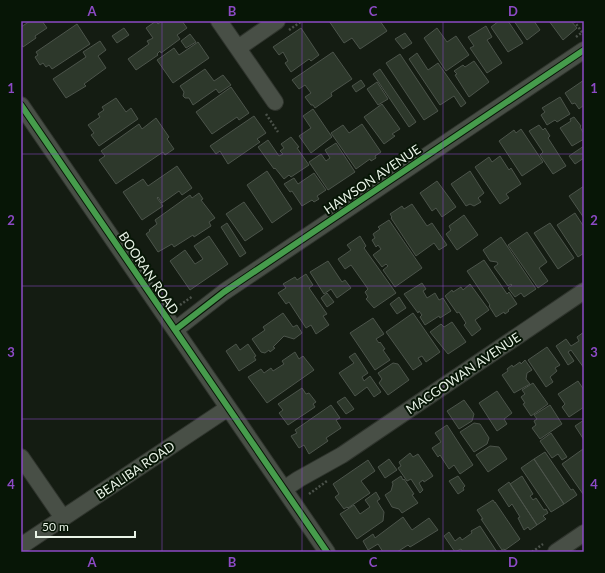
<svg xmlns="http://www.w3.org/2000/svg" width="605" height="573" viewBox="0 0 605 573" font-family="Lato,sans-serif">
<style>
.building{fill:#2d382b;stroke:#4c544b}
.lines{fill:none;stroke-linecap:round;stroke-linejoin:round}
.minor-casing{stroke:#2f342d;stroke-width:18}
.path{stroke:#4b524a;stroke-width:2.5;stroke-dasharray:2 2;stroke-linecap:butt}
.minor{stroke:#484f46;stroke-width:16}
.cycleway-casing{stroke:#071606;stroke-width:8}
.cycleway{stroke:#469c4c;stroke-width:6}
.grid{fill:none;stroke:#8c4ac5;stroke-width:1;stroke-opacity:0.55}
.labels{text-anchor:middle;stroke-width:4;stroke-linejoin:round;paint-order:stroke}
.street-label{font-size:13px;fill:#e9f3e7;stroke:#071606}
.neatline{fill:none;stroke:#8c4ac5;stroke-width:1.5}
.grid-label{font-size:13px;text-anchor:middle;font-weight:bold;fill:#8c4ac5}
</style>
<rect width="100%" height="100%" fill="#141c12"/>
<path class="building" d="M30 21H42L47 28 35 36 36 38 23 47 21 44V27Z
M156 21 158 24 162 21H182L187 28 177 35 180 39 161 53 160 51 157 54 158 55 136 70 128 59 149 44 147 41 153 38 146 28Z
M329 21H380L387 31 360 49 352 38 344 43Z
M499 21H508L523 43 508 52 491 27Z
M514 21H534L540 30 527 40Z
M549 21H571L577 28 563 40Z
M77 24 90 44 52 69 49 65 46 67 43 63 40 65 35 57 38 55 36 52Z
M486 26 492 37 487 40 502 63 487 73 470 48 474 46 468 37Z
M124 28 129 35 117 43 112 36Z
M301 28 319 55 311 61 309 59 291 72 285 63 288 61 283 52 279 55 273 47Z
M437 28 447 42 456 36 469 55 446 71 424 38Z
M405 33 412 43 403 49 395 39Z
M190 34 196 42 186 48 181 41Z
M100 41 106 50 98 56 106 68 84 84 86 86 66 98 53 79 86 57 83 52Z
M198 42 209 58 173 83 157 60 174 48 179 55Z
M333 52 352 79 331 93 332 96 315 108 313 105H311L305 97 311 93 305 85 299 89 292 80Z
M417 53 428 70 438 63 466 103 461 107 454 96 440 105 409 59Z
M400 54 438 111 424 120 386 63Z
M474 61 489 82 469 97 455 75 457 74 454 71 463 65 465 67Z
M205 69 214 81 223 75 231 85 219 93 216 89 193 105 189 98H185L183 96 184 92 180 86Z
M380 69 416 122 409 127 373 74Z
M361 80 365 86 356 92 352 86Z
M584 80V105L579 109 575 103 572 104 565 93Z
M377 82 388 99 378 105 367 89Z
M231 87 249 113 239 120 237 117 212 134 196 112Z
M560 97 570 114 557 122 555 120 547 125 541 115 545 112 542 108Z
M116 98 126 112 131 108 138 119 99 146 91 135 94 133 88 125 100 117 98 114 104 110 102 107Z
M382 104 400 129 392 134 395 136 384 144 364 117Z
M313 109 332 137 311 153 299 136 311 128 303 116Z
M254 116 266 133 257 139 260 142 228 164 220 151 216 154 210 146Z
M574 117 581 126 580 127 584 134V139L572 146 560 128 571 121 570 119Z
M156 118 169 137 167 139 174 149 165 155 163 152 116 184 99 160 105 156 101 151 139 124 142 129Z
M362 124 381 152 375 156 376 158 371 161 370 159 356 169 331 133 343 125 349 133Z
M539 125 543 130 545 128 550 136 548 138 566 166 553 174 540 155 543 152 529 131Z
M521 129 543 162 522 176 499 141 514 130 516 133Z
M291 137 299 147 297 148 309 165 291 177 289 175 284 179 275 168 274 169 258 147 268 140 279 156 283 154 280 151 284 148 281 144Z
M336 143 355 172 328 190 309 162 321 154 326 161 330 158 325 150Z
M584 146V158L575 164 569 156Z
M500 156 509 170 511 168 521 184 506 194 509 198 500 204 475 167 489 157 492 162Z
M177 166 192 188 182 195 179 191 162 203 158 197 157 198 163 206 142 220 123 192 143 179 148 186Z
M267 171 292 209 272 223 247 185Z
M470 171 484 193 478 198 481 202 474 206 470 204 466 206 451 184Z
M314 173 326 190 317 196 319 199 314 202 312 200 302 206 292 191 290 192 284 184 294 178 298 184Z
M437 181 456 207 442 217 436 208 432 211 420 193Z
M584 186V218L569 196Z
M199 193 203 199 201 200 215 218 209 222 211 226 194 237 193 235 174 247 172 244 158 252 146 234 150 231 149 230 157 224 155 220 190 195 192 198Z
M244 202 263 229 245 241 226 214Z
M412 204 427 226 432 223 447 245 439 250 434 243 416 256 391 218 392 217 390 214 402 206 404 209Z
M575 213 584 227V253L578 257 557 225Z
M464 215 478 235 457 250 446 234 451 230 449 226Z
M389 220 422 268 395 287 383 270 388 266 386 264 382 267 373 255 381 249 378 245 376 247 372 240 375 238 373 234 380 229 378 227Z
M227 223 246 253 240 257 221 227Z
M550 223 574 258 558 269 534 233Z
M527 232 547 262 539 268 548 281 538 288 508 245Z
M209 236 228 264 190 290 170 261 185 250 195 264 203 259 194 246Z
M360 236 366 246 364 248 396 293 374 308 366 299 368 297 365 292 368 289 351 265 345 269 338 259 351 250 347 245Z
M501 237 536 289 524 297 521 293 515 297 508 288 512 285 511 284 508 286 494 267 498 264 497 262 490 261 483 250Z
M484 260 507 294 509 292 517 304 508 310 509 311 505 314 504 312 496 317 489 306 490 305 467 271Z
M328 261 342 282 345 280 351 288 337 298 331 289 324 294 310 272Z
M306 274 313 285 309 288 327 314 323 316 329 325 316 334 311 325 306 328 289 302 286 304 278 293 286 288 283 284 295 277 297 280Z
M422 283 426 289 423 291 427 298 435 293 439 300 443 298 451 311 440 318 439 316 425 325 420 317 422 315 419 311 418 313 404 294Z
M470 284 489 310 475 320 481 329 472 336 464 325 466 323 459 312 457 313 445 296 452 290 453 292 461 287 463 290Z
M327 293 334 302 327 307 321 298Z
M399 297 406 308 397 314 390 304Z
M283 313 293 327 297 325 302 333 294 339 284 336 273 347 275 348 270 352 269 350 265 353 261 352 252 339 265 330 263 327Z
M413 313 440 352 426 362 422 356 418 358 422 364 413 370 386 332Z
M373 318 384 334 376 339 379 343 380 342 385 349 383 350 390 360 375 370 350 333Z
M452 322 466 342 448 354 430 332 441 324 444 327Z
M584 332V368L571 350 568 352 574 361 568 365 556 346 566 339 571 346 579 341 577 337Z
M236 344 240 350 248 344 256 356 254 357 256 360 239 371 226 351Z
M547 347 560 365 555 368 557 371 550 377 553 382 546 387 528 360Z
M295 352 299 359 303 356 314 370 267 403 248 377 261 369 264 373 271 368 273 371 284 364 282 361Z
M355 353 368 373 362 377 364 381 370 376 381 392 374 397 367 387 355 396 339 373 354 363 349 357Z
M525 360 532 370 527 373 526 379 530 384 514 393 502 375 508 371 507 369 512 365 513 367 520 362 521 364Z
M393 363 398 364 409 380 388 395 379 383 382 379 378 373Z
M578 381 584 390V407L569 417 562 407 565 404 558 394Z
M533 383 548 404 531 416 523 404 525 403 521 397 525 394 522 390Z
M302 388 306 394 309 393 316 402 313 404 315 407 288 425 279 413 283 410 278 404Z
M497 391 512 413 504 419 507 424 497 431 479 403Z
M345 397 354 409 346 414 337 402Z
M464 400 474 414 472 421 459 429 447 411Z
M331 405 340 418 336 420 341 428 326 438 328 441 309 454 304 445 299 448 291 436 297 433 295 430Z
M550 405 562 424 540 439 532 428 536 425 534 421 537 419 534 415Z
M584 420V440L575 426Z
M474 423 480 424 489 438 487 444 474 452 460 432Z
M447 425 473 465 460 474 454 465 449 469 440 455 438 457 432 448 441 442 435 433Z
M551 433 567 457 562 460 558 454 552 458 540 441Z
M490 446 499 447 507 459 488 472 476 455Z
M583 449 584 493 583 494 562 464Z
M545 452 571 490 573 489 577 495 564 504 534 459Z
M410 453 413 457 418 454 433 476 424 482 423 480 419 483 423 490 420 493 411 479 407 481 398 468 401 466 399 462Z
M389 459 397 470 385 478 378 467Z
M534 459 564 504 551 512 521 468Z
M368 460 375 471 361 481 370 493 348 508 347 507 344 509 335 497 339 494 333 484Z
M401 476 403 480 404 479 414 494 412 495 418 503 402 513 399 509 392 507 385 495 391 491 393 484 392 482Z
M458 476 465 486 463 488 464 490 458 494 449 481Z
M522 476 533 494 530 496 533 500 536 498 544 510 546 509 548 513 543 516 546 519 537 525 510 484Z
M509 482 537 525 530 530 528 527 524 530 518 518 520 517 512 504 509 507 498 490Z
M376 492 380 499 377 501 384 512 383 521 357 539 340 514 354 505 360 514 370 507 365 500Z
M493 500 495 503V502L520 539 519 540 505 550 504 549 502 550 481 519H483L477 510Z
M403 517 412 530 429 518 438 530 410 547 408 545 397 552H383L378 544 368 550 363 541 373 534 375 538Z
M480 526 497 552H463L461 549 455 552 444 536 449 532 455 541 460 537 462 540 472 533 471 531Z"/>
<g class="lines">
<g class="minor-casing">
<path id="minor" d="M219 21 275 102
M238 48 277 21
M21 105 327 552
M175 330 224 292 584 50
M21 457 63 518
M284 489 299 479 342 455 584 291
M21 546 228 408
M556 552 584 533"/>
</g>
<path class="path" d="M574 21 584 35
M289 30 302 21
M576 37 584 31
M266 114 278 132
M180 305 193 296
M309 494 327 481
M532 552 543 544"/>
<use href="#minor" class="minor"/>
<g class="cycleway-casing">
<path id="cycleway" d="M21 105 327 552
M175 330 224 292 584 50"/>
</g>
<use href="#cycleway" class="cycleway"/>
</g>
<path class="grid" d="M162 21V552M302 21V552M443 21V552M21 154H584M21 286H584M21 419H584"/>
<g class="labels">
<g class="street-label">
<text transform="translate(372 179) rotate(-34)" y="5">HAWSON AVENUE</text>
<text transform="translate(149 273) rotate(56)" y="5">BOORAN ROAD</text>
<text transform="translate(463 373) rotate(-34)" y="5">MACGOWAN AVENUE</text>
<text transform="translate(135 470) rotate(-34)" y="5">BEALIBA ROAD</text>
</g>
</g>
<rect width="605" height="573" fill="none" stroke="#071606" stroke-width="44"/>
<path d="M36 531v6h99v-6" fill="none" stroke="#e9f3e7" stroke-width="2"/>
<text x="42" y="531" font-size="12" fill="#e9f3e7" stroke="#071606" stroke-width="3" paint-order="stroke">50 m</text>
<rect x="22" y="22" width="561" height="529" class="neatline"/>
<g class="grid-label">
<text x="92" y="16">A</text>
<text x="232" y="16">B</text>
<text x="373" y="16">C</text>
<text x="513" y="16">D</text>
<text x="11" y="93">1</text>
<text x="594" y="93">1</text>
<text x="11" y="225">2</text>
<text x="594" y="225">2</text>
<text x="11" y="357">3</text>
<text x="594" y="357">3</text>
<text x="11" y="489">4</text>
<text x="594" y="489">4</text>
<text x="92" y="567">A</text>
<text x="232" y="567">B</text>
<text x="373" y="567">C</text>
<text x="513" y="567">D</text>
</g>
</svg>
